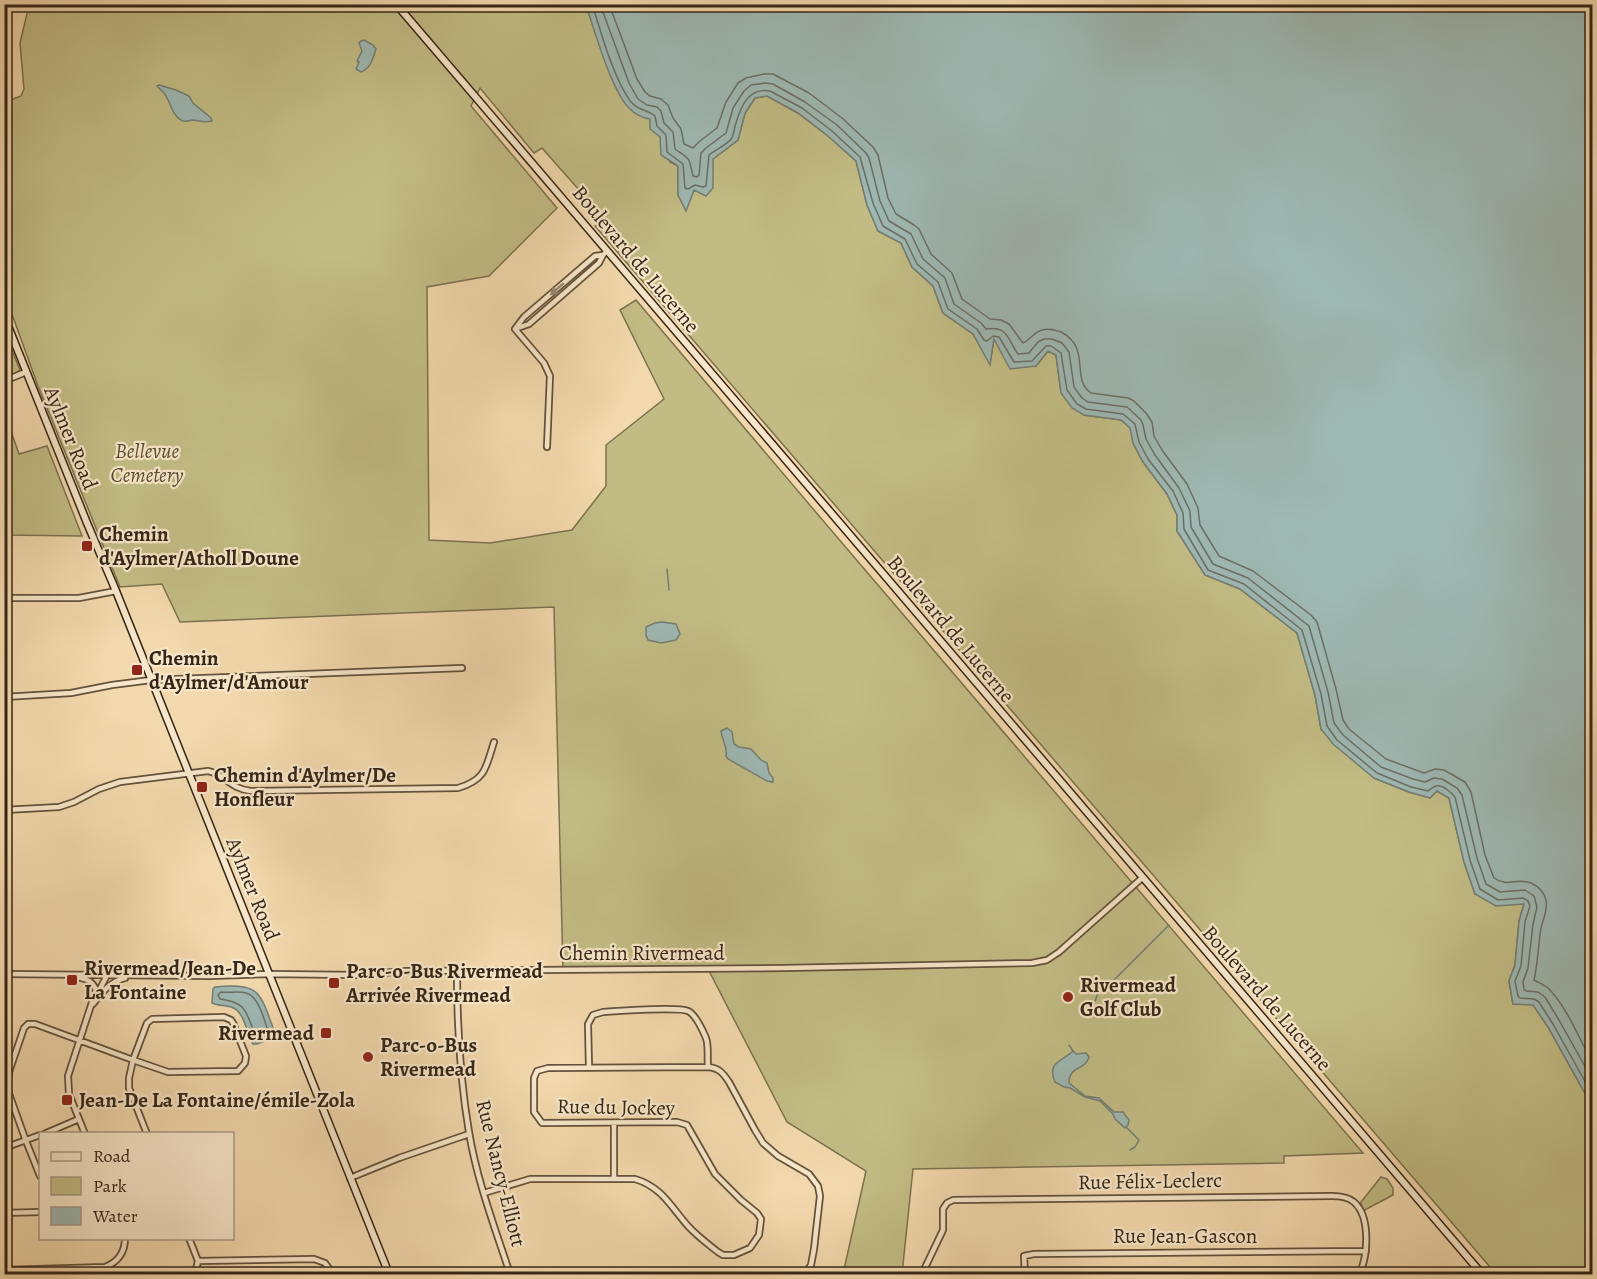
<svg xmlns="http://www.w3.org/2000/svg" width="1597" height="1279" viewBox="0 0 1597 1279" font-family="Alegreya,serif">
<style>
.green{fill:#c2bc84;stroke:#7c714e;stroke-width:1.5}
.water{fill:#9eb8b3;stroke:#747e75;stroke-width:1.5}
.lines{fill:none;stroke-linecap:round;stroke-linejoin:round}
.shore{stroke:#6a6f65;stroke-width:1.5}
.stream{stroke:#747e75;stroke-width:1.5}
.minor-casing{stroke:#64523c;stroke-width:8}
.tertiary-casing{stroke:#64523c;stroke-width:8}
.secondary-casing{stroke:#352617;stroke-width:9}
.minor{stroke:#f7e6c9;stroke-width:4.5}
.tertiary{stroke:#f7e6c9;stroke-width:5}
.secondary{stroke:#f7e6c9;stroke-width:6}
.oneway{fill:#968670}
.poi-dot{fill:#8f2418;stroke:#f7e6c9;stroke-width:2}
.labels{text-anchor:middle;stroke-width:4.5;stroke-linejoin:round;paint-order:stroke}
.street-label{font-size:21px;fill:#352617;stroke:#f7e6c9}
.park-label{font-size:21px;font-style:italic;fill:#584c32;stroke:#f7e6c9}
.poi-label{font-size:21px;font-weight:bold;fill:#352617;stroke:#f7e6c9;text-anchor:start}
</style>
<rect width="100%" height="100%" fill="#f2d8ac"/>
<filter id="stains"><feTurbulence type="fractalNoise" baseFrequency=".00333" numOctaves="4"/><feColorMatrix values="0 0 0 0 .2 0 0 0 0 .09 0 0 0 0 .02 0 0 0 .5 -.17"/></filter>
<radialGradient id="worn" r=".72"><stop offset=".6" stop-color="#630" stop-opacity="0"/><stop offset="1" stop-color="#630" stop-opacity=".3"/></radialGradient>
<path class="green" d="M29 5H586L604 57 651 119 660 137 670 162 678 166V195L686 210 694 190 713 159 738 140 745 113 755 98 767 96 798 113 828 136 856 161 867 205 878 231 901 243 912 267 933 286 943 313 973 334 990 364 994 338 1036 366 1048 351 1056 355 1061 392 1084 415 1121 420 1131 428 1133 443 1143 462 1167 494 1177 515V531L1205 575 1240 589 1297 633 1315 695 1321 729 1374 778 1409 792 1430 798 1437 791 1449 798 1464 862 1475 894 1524 904 1519 921 1515 965 1509 981 1513 1004H1533L1548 1027 1592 1106V1274H1496L595 226 602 216 542 148 534 153 480 88 471 106 557 208 489 276 427 287 429 540 490 543 572 530 606 486V445L664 399 620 310 636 300 831 530 1363 1153 1284 1156V1163L913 1169 902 1274H843L866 1171 787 1122 708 969 563 970 554 607 180 622 162 584 120 587 38 386 5 295V102L21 96 24 89 20 43Z
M4 331 20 370 13 376 5 377Z
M4 411 19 454 47 446 82 536 5 535Z
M1381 1177 1387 1179 1393 1188V1195L1361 1212 1360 1209 1361 1202Z"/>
<path class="water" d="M586 5H1592V1106L1548 1027 1533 1005 1513 1004 1509 981 1515 965 1519 921 1524 904 1496 906 1475 894 1464 862 1449 798 1437 791 1430 798 1409 792 1374 778 1333 744 1321 729 1315 695 1297 633 1240 589 1205 575 1177 531V515L1167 494 1143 462 1133 443 1130 428 1121 420 1084 415 1072 408 1061 393 1056 355 1048 351 1036 366 1010 369 994 339 990 365 973 334 943 313 933 286 912 267 901 243 878 231 867 205 856 161 828 136 798 113 767 96 755 98 745 113 738 140 713 159V188L706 196 694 190 686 211 678 195V166L661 155 660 137 650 129V119C642 118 636 115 630 109 612 93 594 29 586 5Z
M364 40 373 45 376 49C373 58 371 68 361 72L356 69 359 62 357 61 362 51 359 43 361 41Z
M159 85 176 90 189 96 193 103 211 118 212 121C204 123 200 121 193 120 189 120 187 122 183 121 172 117 170 100 164 93 161 90 159 88 157 86Z
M662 622 676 624 680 634 676 640 661 643 648 640 646 635V627L655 623Z
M727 728 732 732 734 744 739 747 751 749 761 760 767 763 769 773 773 778V782L767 781 728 759 726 756C728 747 722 741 721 731Z
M215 987C262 982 260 994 275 1033L273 1038 257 1044H253C246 1033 245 1011 231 1007 225 1005 218 1006 212 1003L213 989Z
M1073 1051 1076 1054 1086 1053 1089 1057C1085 1071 1069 1065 1069 1083L1085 1096 1099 1098 1114 1112H1123L1129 1120 1128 1125 1125 1128 1115 1119 1113 1114 1100 1101 1085 1097 1070 1088 1064 1087 1055 1082C1046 1062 1063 1061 1073 1051Z"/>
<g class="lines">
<path class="shore" d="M592 4C601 32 614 80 631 102 639 111 648 110 655 116L657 126 666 135 667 152 683 164 685 188 688 189 695 185 703 187 706 186 709 155C715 150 727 145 732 138 734 134 734 128 736 123 741 106 749 87 770 91L802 108 832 131 860 157 873 203 883 226 905 239 917 264 938 282 948 309 977 329 984 340 987 341 993 336 999 337 1014 362 1032 361 1046 346H1051L1061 353 1067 390 1077 404 1086 409 1123 414 1135 424 1139 442 1148 459 1173 491 1183 513 1184 529 1208 570 1244 584 1302 630 1321 694 1327 726 1337 740 1377 773 1411 787 1428 791C1429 790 1435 786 1436 786 1442 784 1452 793 1455 797L1470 860 1480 889 1498 900 1523 898 1528 901 1530 906 1525 922 1521 966 1515 981 1518 996 1520 998 1534 999 1539 1002 1553 1024 1592 1094
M600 4 629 83 638 99 647 105 657 107 661 111 664 123 673 132 675 149C692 161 688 156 693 176L697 177 699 175 701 153 706 148 726 133 733 108 744 91 751 85 765 83 773 84 805 102 837 125 866 153 869 158 880 201 889 221 911 234 923 259 945 278 954 304 981 323 986 329C1009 326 1007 339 1018 354L1029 353 1038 342 1044 339H1052L1062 343 1069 352 1074 387 1082 398 1088 402 1127 407 1141 420 1143 425 1146 439 1155 455 1179 488 1190 511 1191 527 1213 564 1248 578 1309 626 1328 692 1334 723 1343 735 1381 767 1413 779 1425 782 1434 778 1442 779 1457 788 1462 795 1477 858 1486 884 1500 892 1525 890 1534 896 1537 907 1533 924 1528 968 1523 982 1524 989 1526 991 1538 992 1545 997 1559 1020 1592 1079
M609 4 637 79 645 92 650 96 661 99 668 105 673 118 681 129 684 144 693 148 700 141 717 128 726 102 738 83 746 78 764 74H773L809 93 842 118 873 147 878 155 888 198 896 214 914 225 919 229 931 254 952 273 962 299 990 319 1001 320 1009 324 1023 343C1030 340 1034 332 1042 330 1049 328 1055 330 1061 332 1092 348 1070 379 1091 393L1128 398 1134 401 1146 413 1152 422 1154 436 1162 450 1187 484 1198 508 1200 525 1219 556 1253 571 1311 615 1317 622 1336 689 1343 720 1349 729 1386 759 1424 773 1435 769 1444 770 1465 782 1471 792 1485 855 1494 878C1508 888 1516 877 1531 883 1538 886 1544 892 1546 900 1548 910 1543 919 1541 928 1538 946 1538 963 1534 980 1539 983 1546 985 1550 990 1567 1008 1580 1040 1592 1062
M221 992C229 993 239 991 246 993 259 996 264 1020 268 1031L267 1034 259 1037 256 1036C245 1013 249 1003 220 999L218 995Z"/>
<path class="stream" d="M667 569 669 590
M1095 1001 1099 991 1109 985 1169 925
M1069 1045 1073 1051
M1126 1127 1139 1140 1135 1147 1130 1150"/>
<g class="minor-casing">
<path id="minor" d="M603 255 595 256 524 317 515 329 529 324 599 263 603 255 607 251
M515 329 544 363 550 376 547 447
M4 598H79L116 591
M4 697 71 693 112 685 151 680 462 668
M4 810 59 807 74 802 99 789 120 782 208 771C225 774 230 789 251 791L458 788C486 780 486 767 494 742
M457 971C457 1025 460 1079 469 1132 477 1181 495 1228 510 1274
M4 974 209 976 269 974 357 975 406 971 784 968 1032 963 1047 960 1059 952 1142 878
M76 977C86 979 92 980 96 990L68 1076 69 1094 85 1134
M98 993 107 975
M93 1004C102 992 110 982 125 978
M224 1017 231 1020 233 1023 246 1056 245 1063 238 1071 168 1072 133 1060 147 1023 152 1019Z
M589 1067 588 1024 593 1015 603 1012C617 1011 679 1007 688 1011 695 1014 703 1031 706 1038 709 1047 707 1057 708 1067
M614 1123V1178
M44 1134 79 1119
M4 1148 40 1135
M40 1176 26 1141 7 1088 9 1072 24 1028 28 1024H35L133 1060 129 1078V1088L147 1134
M350 1178 399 1158 469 1134
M484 1193 530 1179H635C662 1187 671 1207 688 1226 697 1236 708 1244 718 1252L723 1255H734L750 1248 759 1235 761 1219 757 1213 741 1200 715 1174 687 1125 677 1122 542 1123 534 1112V1078L537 1071 548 1068 708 1067C719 1068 723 1073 729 1082L755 1130 763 1143 778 1156 809 1174 818 1186 820 1196 814 1249 811 1265 805 1274
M4 1213 40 1212
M189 1238 198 1261 195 1274
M198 1261 314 1259 325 1263 333 1274
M4 1270 105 1267C118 1262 125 1252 125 1238
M581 1274H603
M922 1274 943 1230V1209L947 1203 953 1200 1332 1196C1340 1196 1348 1197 1354 1202 1371 1217 1368 1257 1359 1274
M1025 1274 1024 1256 1034 1254 1366 1251"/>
</g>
<g class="tertiary-casing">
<path id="tertiary" d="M4 381 26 372"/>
</g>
<g class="secondary-casing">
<path id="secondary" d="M396 4 1482 1274
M4 316 87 523 116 591 389 1274"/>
</g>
<use href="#minor" class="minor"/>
<use href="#tertiary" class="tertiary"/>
<use href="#secondary" class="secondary"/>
</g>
<defs><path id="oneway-solid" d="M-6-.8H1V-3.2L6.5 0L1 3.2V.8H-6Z" transform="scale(1.5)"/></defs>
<use class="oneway" href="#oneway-solid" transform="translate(557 289) rotate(139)"/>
<g class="poi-dot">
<rect x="81" y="540" width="12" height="12" rx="3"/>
<rect x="131" y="664" width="12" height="12" rx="3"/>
<rect x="196" y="781" width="12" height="12" rx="3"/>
<rect x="66" y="974" width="12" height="12" rx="3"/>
<rect x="328" y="977" width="12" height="12" rx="3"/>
<circle cx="1068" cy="997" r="6"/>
<rect x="320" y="1027" width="12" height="12" rx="3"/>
<circle cx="368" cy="1057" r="6"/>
<rect x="61" y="1094" width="12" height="12" rx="3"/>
</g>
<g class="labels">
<g class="street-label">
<text transform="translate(636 259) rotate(50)" y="7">Boulevard de Lucerne</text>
<text transform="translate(71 438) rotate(68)" y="7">Aylmer Road</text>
<text transform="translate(951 629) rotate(50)" y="7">Boulevard de Lucerne</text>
<text transform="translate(253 889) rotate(68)" y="7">Aylmer Road</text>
<text x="642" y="960">Chemin Rivermead</text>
<text transform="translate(1267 998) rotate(49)" y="7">Boulevard de Lucerne</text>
<text transform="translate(616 1107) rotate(1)" y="7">Rue du Jockey</text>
<text transform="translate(501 1173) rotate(76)" y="7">Rue Nancy-Elliott</text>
<text transform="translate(1150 1181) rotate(-1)" y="7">Rue Félix-Leclerc</text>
<text x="1185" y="1243">Rue Jean-Gascon</text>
</g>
<g class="park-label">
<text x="147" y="458">Bellevue<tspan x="147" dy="24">Cemetery</tspan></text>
</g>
<g class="poi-label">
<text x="99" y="541">Chemin<tspan x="99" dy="24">d'Aylmer/Atholl Doune</tspan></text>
<text x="149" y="665">Chemin<tspan x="149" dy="24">d'Aylmer/d'Amour</tspan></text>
<text x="214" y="782">Chemin d'Aylmer/De<tspan x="214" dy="24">Honfleur</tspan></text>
<text x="84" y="975">Rivermead/Jean-De<tspan x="84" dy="24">La Fontaine</tspan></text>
<text x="346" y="978">Parc-o-Bus Rivermead<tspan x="346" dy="24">Arrivée Rivermead</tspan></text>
<text x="1080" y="992">Rivermead<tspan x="1080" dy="24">Golf Club</tspan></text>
<text x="314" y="1040" text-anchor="end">Rivermead</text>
<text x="380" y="1052">Parc-o-Bus<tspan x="380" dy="24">Rivermead</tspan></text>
<text x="79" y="1107">Jean-De La Fontaine/émile-Zola</text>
</g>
</g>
<rect width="1597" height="1279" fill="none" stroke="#f2d8ac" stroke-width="24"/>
<rect x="6" y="6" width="1585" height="1267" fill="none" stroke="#352617" stroke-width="3"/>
<rect x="12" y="12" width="1573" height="1255" fill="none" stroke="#352617" stroke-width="1.5"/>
<rect x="39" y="1132" width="195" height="108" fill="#f7e6c9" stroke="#a99982" stroke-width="1.5"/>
<rect x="51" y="1152" width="30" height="9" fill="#f7e6c9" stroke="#a99982" stroke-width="1.5"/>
<text x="93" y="1162" font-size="18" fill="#352617">Road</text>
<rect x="51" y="1177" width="30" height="18" fill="#c2bc84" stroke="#a99982" stroke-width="1.5"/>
<text x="93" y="1192" font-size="18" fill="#352617">Park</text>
<rect x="51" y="1207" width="30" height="18" fill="#9eb8b3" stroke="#a99982" stroke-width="1.5"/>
<text x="93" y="1222" font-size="18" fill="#352617">Water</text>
<rect width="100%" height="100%" filter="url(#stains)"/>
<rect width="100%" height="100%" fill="url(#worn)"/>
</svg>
